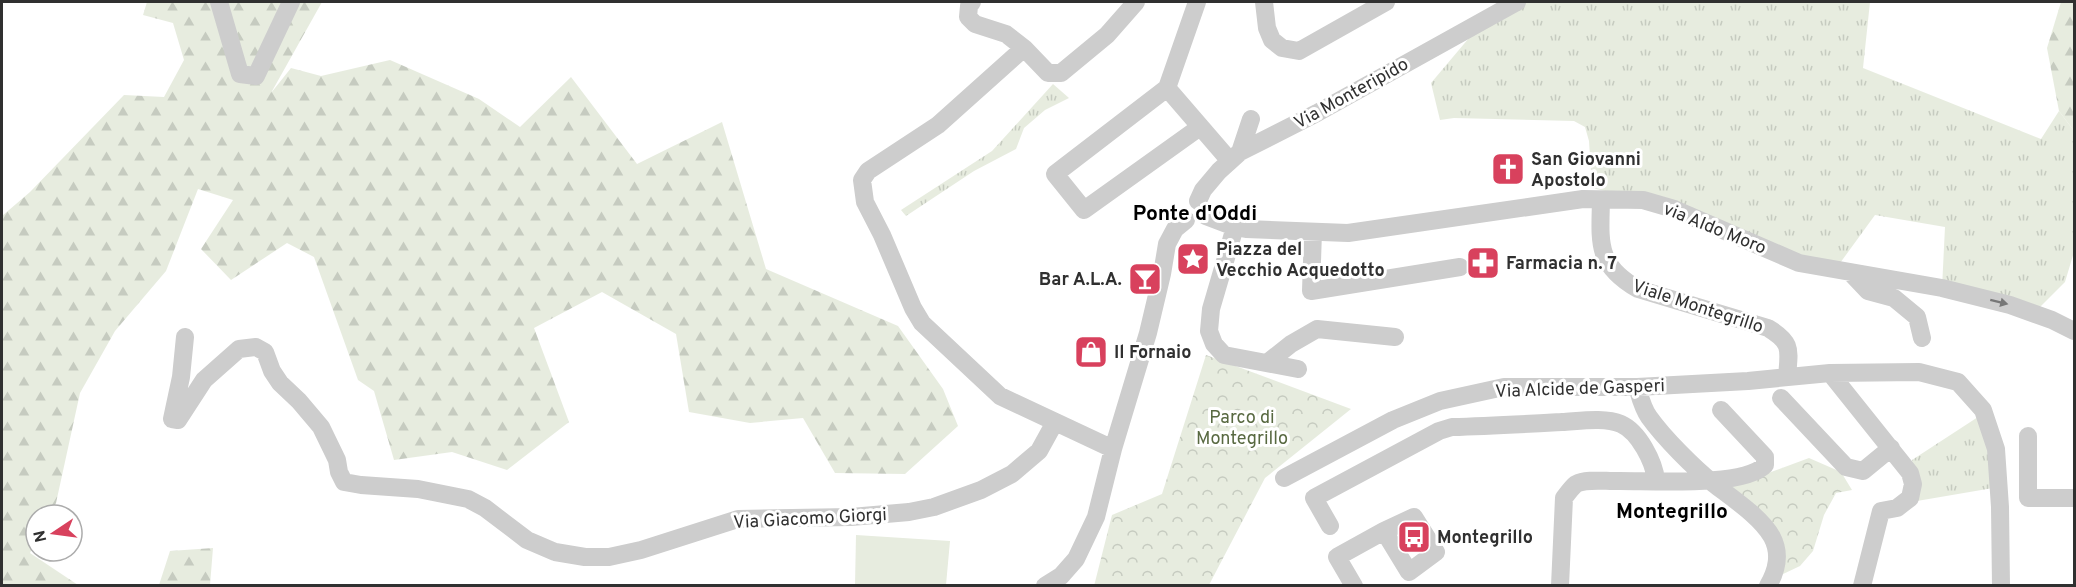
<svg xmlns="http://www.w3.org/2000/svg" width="2076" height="587" viewBox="0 0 2076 587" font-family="Overpass,sans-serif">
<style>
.grass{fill:url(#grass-tufts)}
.forest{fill:url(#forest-firs)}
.park{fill:url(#park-crowns)}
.garden{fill:#e7ecdf}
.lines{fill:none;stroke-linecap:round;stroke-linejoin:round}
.minor{stroke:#cdcdcd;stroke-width:18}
.oneway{fill:#777}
.labels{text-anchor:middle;stroke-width:6;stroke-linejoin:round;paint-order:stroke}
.street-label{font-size:18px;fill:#303030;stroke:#fff}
.poi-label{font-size:18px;font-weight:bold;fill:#303030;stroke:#fff;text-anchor:start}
.park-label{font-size:18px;fill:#586941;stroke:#fff}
.quarter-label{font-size:21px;font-weight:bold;fill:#000;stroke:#fff}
</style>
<defs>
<pattern id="grass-tufts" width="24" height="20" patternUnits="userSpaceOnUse" patternTransform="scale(1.5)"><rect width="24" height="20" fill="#e7ecdf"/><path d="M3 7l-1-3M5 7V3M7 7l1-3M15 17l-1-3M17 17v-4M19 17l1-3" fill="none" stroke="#c6cbc0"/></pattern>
<pattern id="forest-firs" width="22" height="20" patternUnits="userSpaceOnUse" patternTransform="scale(1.5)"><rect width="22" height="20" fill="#e7ecdf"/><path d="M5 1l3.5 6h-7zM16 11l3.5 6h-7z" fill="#c6cbc0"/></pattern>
<pattern id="park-crowns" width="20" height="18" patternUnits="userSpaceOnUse" patternTransform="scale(1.5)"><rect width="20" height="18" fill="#e7ecdf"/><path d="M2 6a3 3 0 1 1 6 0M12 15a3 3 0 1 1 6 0" fill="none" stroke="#c6cbc0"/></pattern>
</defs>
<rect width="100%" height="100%" fill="#fff"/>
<path class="grass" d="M1519 2H1870L1863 68 2041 139 2059 111 2074 131V252L2065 282 2034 313 1942 288 1945 227 1875 215 1835 270 1643 200 1592 188 1589 141 1585 127 1574 121 1454 118 1440 120 1431 83 1485 19Z
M1053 84 1069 98 1045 110 1024 128 1016 149 974 171 906 216 901 210 992 151Z
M1978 417 1991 450 1993 488 1917 501 1912 460Z"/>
<path class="forest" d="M147 2H322L271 93 291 68 321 76 390 60 479 99 520 127 571 77 637 164 722 122 766 269 898 326 943 389 958 426 905 474 835 473 803 418 750 423 689 412 676 334 602 292 534 328 569 422 507 470 452 452 394 460 374 391 358 380 314 257 287 243 231 280 201 249 233 200 198 189 166 271 115 331 80 393 56 503 50 515H36V540L30 553 78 585 2 586V216L30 192 124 95 164 97 184 60 173 23 143 15Z
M2061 2H2074V131L2059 111 2047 48Z
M213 548 210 585H159L170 551Z"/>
<path class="park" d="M1206 355 1351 409 1265 478 1209 585 1094 586 1112 515 1162 494Z
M1809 458 1841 472 1852 490 1836 493 1824 515 1813 551 1800 566 1781 575 1785 555 1730 487Z"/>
<path class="garden" d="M856 535 950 541 946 585H855Z"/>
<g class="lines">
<path class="minor" d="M219 2 240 74 256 76 291 2
M972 2 969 6 968 17 975 24 1006 34 1024 48
M1197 2 1167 88 1230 161
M1264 2 1267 28 1272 40 1282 48 1299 51 1386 2
M1167 88 1055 174 1084 210 1200 127
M1240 152 1251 119
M1601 200C1600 243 1596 265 1638 289L1768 328C1793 343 1789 350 1787 377
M1198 201 1203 190 1219 171 1240 152 1317 113 1517 2
M1206 216 1235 227 1246 229 1348 233 1583 199 1643 200 1674 209 1799 263 1942 288 2010 305 2052 320 2074 331
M1235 227 1211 309 1209 331 1214 344 1224 355 1298 369
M1313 232 1311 291 1460 267
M1850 272 1868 291 1894 298 1917 317 1922 338
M185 337 181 377 172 419 178 420 204 380 239 349 256 347 265 352 272 371 280 383 299 401 321 427 337 460 339 472 344 482 361 485 418 489 468 499 485 508 527 540 555 552 585 557H609L641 550 738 519 851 517 909 512 934 507 981 490 1012 474 1039 451 1055 422
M1267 363 1291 344 1317 329 1395 337
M1830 373 1910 473 1913 484 1910 498 1897 508 1881 511 1862 586
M1637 387C1640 397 1643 409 1649 417 1664 438 1694 468 1714 484 1732 498 1761 517 1772 537 1781 554 1777 570 1768 586
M1781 398 1846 467 1863 471 1891 448
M2028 436V498H2074
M1113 449 1000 396 922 323 913 308 882 235 865 202 862 180 868 171 938 125 1024 48 1048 73H1061L1107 35 1136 2
M1284 478 1393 420 1440 401 1504 387H1637L1748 381 1830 373 1919 372 1958 382 1983 410 1996 449 2000 507 2001 586
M1330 526 1314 498 1439 431 1452 427C1489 426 1525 424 1562 422 1580 421 1605 417 1621 424 1639 432 1654 462 1656 480
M1045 586 1061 576 1076 559 1096 517 1113 449 1148 333 1162 274 1167 244 1175 229 1186 220
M1354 586 1337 557 1384 531 1414 517 1436 552 1409 572 1384 531
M1560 586 1564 498C1567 494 1572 487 1576 484 1585 479 1603 481 1613 481 1646 480 1744 488 1765 465V457L1721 410"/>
</g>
<defs><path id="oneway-solid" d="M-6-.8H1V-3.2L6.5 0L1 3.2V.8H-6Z" transform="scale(1.5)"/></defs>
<use class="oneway" href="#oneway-solid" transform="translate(1999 302) rotate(14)"/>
<defs>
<g id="church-square" transform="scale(1.725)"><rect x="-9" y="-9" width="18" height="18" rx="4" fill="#d8415d" stroke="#fff"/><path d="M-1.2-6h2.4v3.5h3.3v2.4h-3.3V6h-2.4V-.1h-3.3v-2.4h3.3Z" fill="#fff"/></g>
<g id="sight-square" transform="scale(1.725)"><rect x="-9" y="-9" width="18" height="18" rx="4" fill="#d8415d" stroke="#fff"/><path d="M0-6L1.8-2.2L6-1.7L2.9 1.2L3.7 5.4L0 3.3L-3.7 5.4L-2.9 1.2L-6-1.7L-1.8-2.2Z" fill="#fff"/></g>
<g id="pharmacy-square" transform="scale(1.725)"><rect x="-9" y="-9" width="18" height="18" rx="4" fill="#d8415d" stroke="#fff"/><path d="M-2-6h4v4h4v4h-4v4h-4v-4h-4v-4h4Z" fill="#fff"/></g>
<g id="bar-square" transform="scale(1.725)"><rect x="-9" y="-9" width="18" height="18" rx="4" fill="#d8415d" stroke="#fff"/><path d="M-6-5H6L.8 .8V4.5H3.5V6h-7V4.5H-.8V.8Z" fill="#fff"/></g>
<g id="shop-square" transform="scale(1.725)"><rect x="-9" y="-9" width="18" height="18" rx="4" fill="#d8415d" stroke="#fff"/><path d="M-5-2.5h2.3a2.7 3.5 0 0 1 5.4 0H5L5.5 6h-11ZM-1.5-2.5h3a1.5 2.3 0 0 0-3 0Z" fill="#fff"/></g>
<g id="bus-square" transform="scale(1.725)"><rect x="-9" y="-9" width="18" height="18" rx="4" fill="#d8415d" stroke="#fff"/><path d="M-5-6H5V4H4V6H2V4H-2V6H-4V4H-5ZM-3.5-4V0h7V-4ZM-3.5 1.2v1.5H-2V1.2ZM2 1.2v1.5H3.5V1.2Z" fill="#fff"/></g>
</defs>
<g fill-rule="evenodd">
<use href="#church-square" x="1508" y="169"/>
<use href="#sight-square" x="1193" y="259"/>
<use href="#pharmacy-square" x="1483" y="263"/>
<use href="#bar-square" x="1145" y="279"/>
<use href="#shop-square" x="1091" y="352"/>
<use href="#bus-square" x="1414" y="537"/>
</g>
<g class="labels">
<g class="street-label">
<text transform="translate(1351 93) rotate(-29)" y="6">Via Monteripido</text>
<text transform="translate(1715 228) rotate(22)" y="6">via Aldo Moro</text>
<text transform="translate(1698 306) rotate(18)" y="6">Viale Montegrillo</text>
<text transform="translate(1580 388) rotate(-2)" y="6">Via Alcide de Gasperi</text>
<text transform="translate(810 518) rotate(-3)" y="6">Via Giacomo Giorgi</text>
</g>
<g class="poi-label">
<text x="1531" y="165">San Giovanni<tspan x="1531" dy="21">Apostolo</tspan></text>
<text x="1216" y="255">Piazza del<tspan x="1216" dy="21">Vecchio Acquedotto</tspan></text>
<text x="1506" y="269">Farmacia n. 7</text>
<text x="1122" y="285" text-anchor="end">Bar A.L.A.</text>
<text x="1114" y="358">Il Fornaio</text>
<text x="1437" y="543">Montegrillo</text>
</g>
<g class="park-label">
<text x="1242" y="423">Parco di<tspan x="1242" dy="21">Montegrillo</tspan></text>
</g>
<g class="quarter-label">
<text x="1195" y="220">Ponte d'Oddi</text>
<text x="1672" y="518">Montegrillo</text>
</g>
</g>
<rect width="2076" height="587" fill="none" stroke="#303030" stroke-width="6"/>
<g transform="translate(54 533) rotate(257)"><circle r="28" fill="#ffffff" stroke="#acacac" stroke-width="1.5"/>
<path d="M0-4.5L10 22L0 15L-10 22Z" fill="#d8415d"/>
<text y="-9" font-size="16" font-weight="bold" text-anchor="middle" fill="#303030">N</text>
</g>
</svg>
